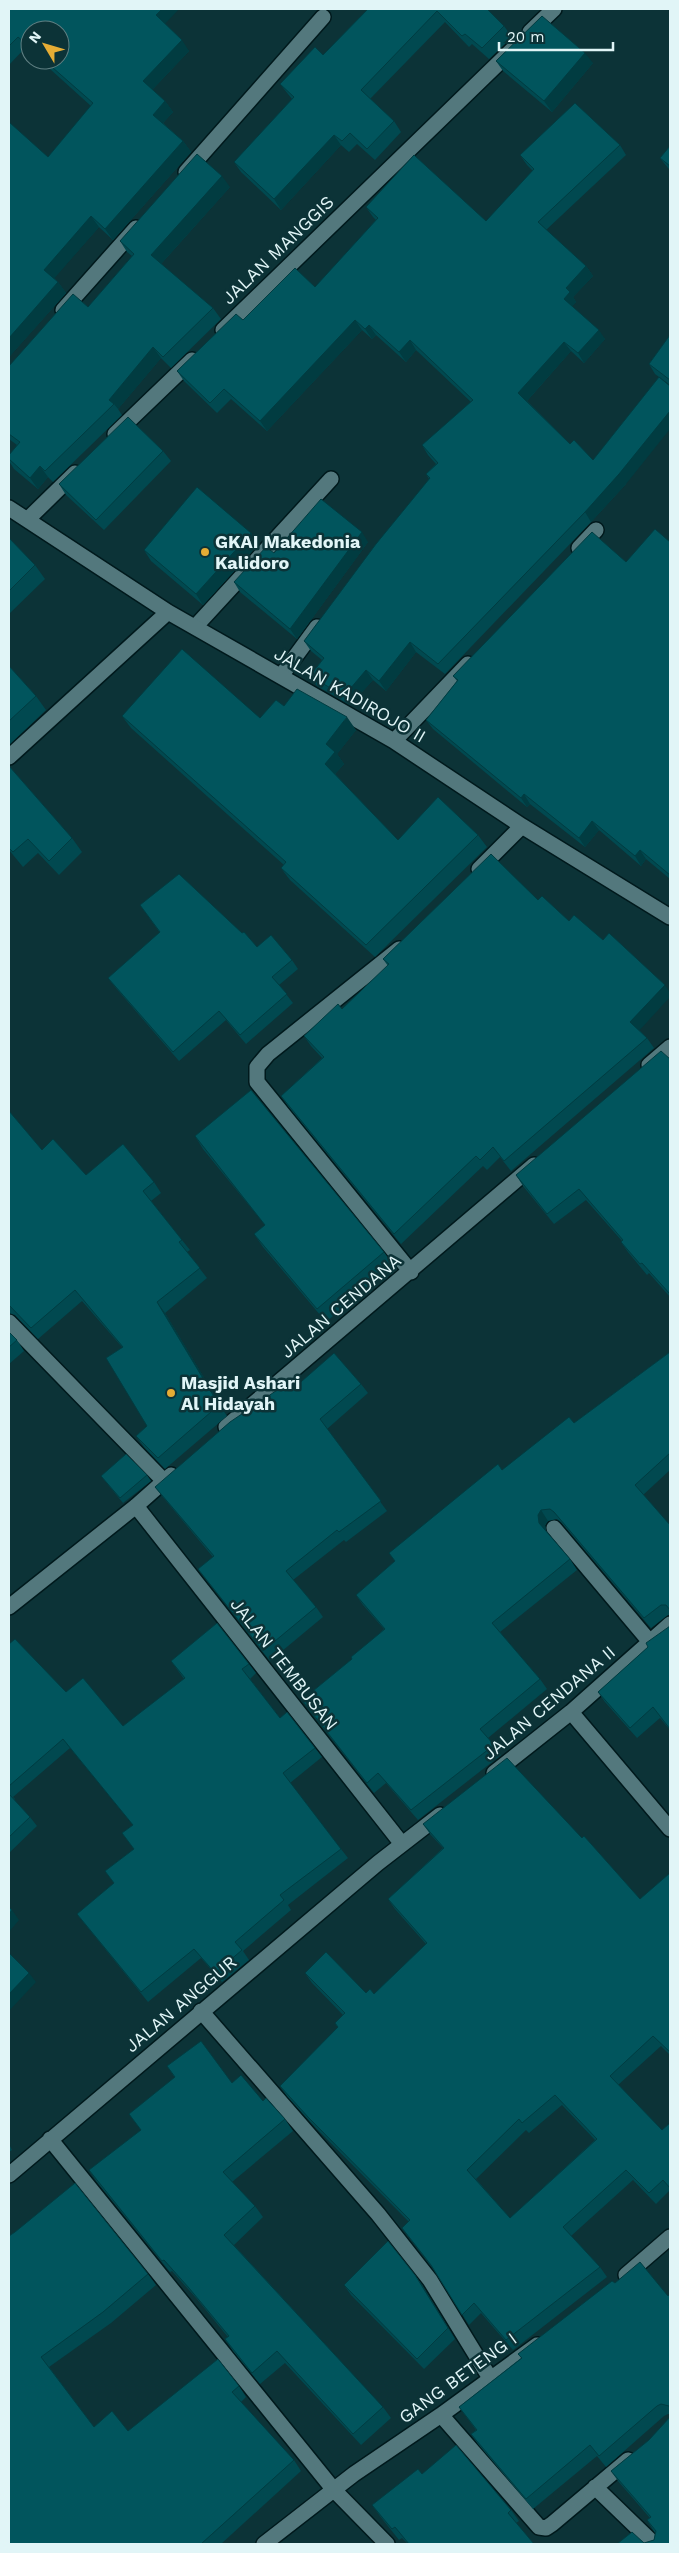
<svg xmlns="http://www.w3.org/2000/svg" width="679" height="2553" viewBox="0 0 679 2553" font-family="'Work Sans',sans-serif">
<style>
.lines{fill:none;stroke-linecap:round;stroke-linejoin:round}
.lane-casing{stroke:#00191c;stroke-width:18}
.street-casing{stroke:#00191c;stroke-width:18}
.lane{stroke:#53787d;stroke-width:15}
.street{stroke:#53787d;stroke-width:15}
.wall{fill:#014950;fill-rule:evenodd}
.shaded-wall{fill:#013c41}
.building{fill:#01555d;stroke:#013c41;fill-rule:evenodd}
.poi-dot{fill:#e5ad35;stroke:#0c3337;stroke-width:2}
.labels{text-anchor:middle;stroke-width:5;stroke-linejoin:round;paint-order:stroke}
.street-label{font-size:18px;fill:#e1f5f7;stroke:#0c3337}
.poi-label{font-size:18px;font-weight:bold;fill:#e1f5f7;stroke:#0c3337;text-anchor:start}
</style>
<rect width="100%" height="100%" fill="#0c3337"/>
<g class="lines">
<g class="lane-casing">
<path id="lane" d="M195 627 331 479
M281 676 317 627
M9 1322 164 1481"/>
</g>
<g class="street-casing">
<path id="street" d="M530 32 554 9
M186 172 323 17
M63 310 136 228
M223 330 512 50
M115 434 192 360
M9 508 168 612 394 741 522 826 670 917
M28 519 75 473
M579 548 596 530
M394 741 468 664
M9 757 168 612
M479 869 522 826
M399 949 268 1054 257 1067V1082L411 1272
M649 1065 670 1047
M226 1427 534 1165
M136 1506 402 1844
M554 1528 650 1642
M9 1607 136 1506 171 1475
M571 1712 670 1829
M494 1773 571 1712 670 1624
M201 2011 378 2214 430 2280 490 2378
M50 2139 334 2490 387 2544
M9 2175 378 1863 440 1815
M626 2275 670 2237
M441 2415 539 2527 546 2528 552 2524 628 2460
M595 2487 654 2544
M264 2544 354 2474 441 2415 537 2345"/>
</g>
<use href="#lane" class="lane"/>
<use href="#street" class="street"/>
</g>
<path class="wall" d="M9 9 165 24 189 51 152 90 165 101 173 112 163 123 183 141 191 152 113 240 99 227 54 278 58 282 66 293 9 357 48 157 91 106 40 60H60L30 30V51L26 47 9 65Z
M368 9H487L504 26 512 37 489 59 472 44 469 47 445 22 370 99 394 121 401 132 375 160 357 144 349 152 341 145 281 210 241 172 234 162 292 99 280 84 323 55Z
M496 61 593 63 552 112 503 71Z
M620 145 626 155 546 230 586 266 593 276 573 297 576 302 572 306 605 339 584 363 571 351 527 401 570 444 626 484 591 522 445 674 416 652 386 691 373 680 350 705 317 686 310 676 322 660 311 651 304 641 429 479 426 474 436 464 428 455 422 445 471 402 416 350 406 362 376 335 372 339 362 330 267 431 231 399 217 413 184 381 177 371 243 320 315 287 376 220 373 217 366 207 486 221 533 171 527 165 520 155Z
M670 146V170L668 168 660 158Z
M230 187 161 264 213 308 221 319 171 368 161 358 118 409 122 415 53 482 48 477 38 489 14 469 9 461V455L17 445 9 439V366L88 307 132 256 127 252 120 241Z
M670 335V385L655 374 649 364Z
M163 451 171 461 104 530 66 495 59 484Z
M251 533 259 544 203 605 151 561 144 550Z
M9 538 35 565 45 579 9 614Z
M368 542 297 639 240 592 234 582 274 553Z
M670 542V879L646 859 641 866 599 830 585 847 530 804 527 807 433 729 426 720 457 681 453 676 626 562Z
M9 666 36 696 46 710 9 745Z
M284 706 356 730 337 754 344 764 335 774 398 840 478 835 487 847 375 957 290 880 281 868 284 865 131 728 122 716 260 718Z
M9 766 72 838 82 852 59 875 38 853 23 867 9 850Z
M140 905 242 933 257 947 292 960 298 969 279 985 293 1003 246 1044 226 1020 179 1061 115 987 108 978 160 933Z
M383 959 639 1030 647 1038 654 1048 511 1171 500 1157 487 1170 483 1166 401 1244 288 1106 281 1096 322 1058 311 1046 304 1036 342 1009 388 966Z
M670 1059V1297L649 1273 647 1275 628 1252 621 1242 622 1241 586 1200 554 1224 523 1186 516 1175Z
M9 1111 42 1150 86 1175 154 1182 161 1193 151 1201 182 1240 190 1250 187 1252 207 1278 165 1313 227 1416 165 1469 144 1447 136 1436 147 1426 122 1347 82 1301 38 1339 15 1315 9 1313Z
M195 1136 384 1252 393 1265 326 1322 263 1247 254 1234 265 1225 203 1149Z
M9 1332 17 1340 24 1351 9 1364Z
M670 1352V1470L643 1495 670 1525V1615H668L651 1628 561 1522 557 1519 548 1521 545 1525 546 1531 570 1559 577 1570 500 1632 540 1679 547 1689 488 1738 494 1745 501 1755 418 1820 386 1783 374 1793 309 1710 302 1700 352 1659 384 1629 363 1605 356 1595 395 1561 389 1553 502 1470 574 1423Z
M361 1384 368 1393 327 1429 387 1511 346 1542 344 1540 293 1580 316 1607 323 1617 270 1661 198 1569 213 1557 162 1496 155 1487 294 1388Z
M147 1475 151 1481 123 1503 101 1476Z
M670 1626V1730L660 1718 637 1738 605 1702 598 1692 648 1647Z
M9 1644 66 1692 123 1726 184 1679 171 1661 249 1664 256 1673 250 1679 280 1718 315 1748 322 1757 290 1783 348 1858 288 1905 291 1910 243 1951 249 1960 222 1982 201 1958 148 2002 84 1923 77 1914 114 1883 105 1871 134 1849 122 1833 133 1825 70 1748 13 1797 15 1799 14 1800 30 1817 37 1826 9 1853Z
M423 1824 582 1838 640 1899 670 1873V2055L661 2046 618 2085 662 2130 670 2123V2191V2190L656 2204 633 2180 571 2236 600 2267 607 2277 513 2350 481 2313 469 2325 434 2270 402 2228 409 2222 315 2127 287 2096 280 2086 338 2028 335 2023 343 2015 312 1983 305 1973 366 1993 374 1994 426 1944 395 1909 388 1899 443 1848 430 1834ZM562 2105 595 2140 510 2218 476 2179 526 2130 529 2133Z
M167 2066 232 2083 263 2101 285 2119 293 2131 232 2182 255 2206 263 2217 234 2245 383 2407 391 2418 361 2445 285 2363 260 2384 233 2351 225 2339 228 2337 197 2299 172 2271 170 2272 97 2182 89 2170 141 2130 129 2114 175 2078Z
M9 2144 12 2150 9 2152Z
M9 2236 148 2274 156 2285 111 2323 49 2367 94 2427 128 2431 239 2386 246 2397 241 2402 294 2460 301 2471 221 2544H9Z
M415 2275 422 2285 455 2339 424 2369 351 2295 344 2285Z
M615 2283 668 2296 670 2294V2414H668L664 2416 606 2467 597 2456 533 2509 478 2444 471 2434 476 2430 459 2407 521 2358 518 2354Z
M649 2440 670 2544 644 2543 654 2540 655 2533 647 2520 650 2518 618 2481 611 2471Z
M422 2474 511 2510 519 2521 516 2523 534 2544H408L402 2538 399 2540 380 2516 372 2505Z"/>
<path class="shaded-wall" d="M162 9H179L163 26 156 15Z
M182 40 189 51 150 92 143 81Z
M585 53 593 63 552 112 544 101Z
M165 101 173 112 161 125 153 115Z
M334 135 341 145 281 210 274 199Z
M183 141 191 152 113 240 105 229Z
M222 176 230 187 159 266 151 255Z
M91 216 99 227 52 281 44 270Z
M586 266 593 276 573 297 576 302 570 309 564 299 566 288Z
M58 282 66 293 9 357V338Z
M355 320 362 330 267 431 260 421Z
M369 325 376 335 372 339 365 329Z
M599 330 605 339 584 363 578 353Z
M410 340 416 350 406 362 399 352Z
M564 342 571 351 525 403 518 393Z
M153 347 161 358 118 409 114 404 109 400Z
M670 411V429L626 484 591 522 585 512Z
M40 466 48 477 38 489 30 478Z
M362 532 368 542 297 639 290 629Z
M251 533 259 544 203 605 196 594Z
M410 642 416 652 386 691 379 681Z
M366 670 373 680 350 705 344 696Z
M347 717 356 730 337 754 344 764 333 776 325 764 326 744Z
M524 794 530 804 527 807 521 798Z
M592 821 599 830 585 847 579 838Z
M640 850 646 859 641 866 635 856Z
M665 985 670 993V997L637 1033 630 1022Z
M157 1302 165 1313 227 1416 219 1405Z
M541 1510 548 1521 545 1525 547 1534 539 1523 538 1515Z
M12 1910 19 1920 9 1932V1914Z
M29 1973 36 1982 9 2011V1994Z
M415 2275 422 2285 455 2339 448 2328Z"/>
<path class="building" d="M9 9H162L156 15 182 40 143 81 165 101 153 115 183 141 105 229 91 216 44 270 58 282 9 338V122L48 157 93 103 44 60H60V30H30V47L18 37 9 46Z
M368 9H487L504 26 482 48 465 34 462 36 437 11 361 90 394 121 367 149 350 133 342 141 334 135 274 199 234 162 294 97 280 84 315 47 323 55Z
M542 16 585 53 544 101 496 61Z
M575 103 620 145 538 222 586 266 566 288 570 292 564 299 599 330 578 353 564 342 518 393 570 444 574 440 593 460 659 377 670 386V411L619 474 585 512 438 664 410 642 379 681 366 670 344 696 310 676 324 658 304 641 376 544 430 478 426 474 438 463 422 445 473 400 410 340 399 352 369 325 365 329 355 320 260 421 224 389 210 403 177 371 236 314 243 320 295 268 315 287 378 218 366 207 414 155 486 221 534 169 520 155Z
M670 146V166L660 158Z
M197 154 222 176 151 255 213 308 163 357 153 347 109 400 114 404 45 471 40 466 30 478 9 459V455L20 442 9 434V366L73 294 88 307 134 254 120 241Z
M670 335V380L649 364Z
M128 417 163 451 96 520 59 484Z
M197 487 251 533 196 594 144 550Z
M321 499 362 532 290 629 234 582 266 547 274 553Z
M655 529 670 542V875L640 850 635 856 592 821 579 838 524 794 521 798 426 720 458 680 453 676 592 532 626 562Z
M9 538 35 565 9 591Z
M182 649 260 718 276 700 284 706 297 689 347 717 326 744 335 752 325 764 398 840 438 797 478 835 366 945 281 868 286 862 122 716Z
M9 666 36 696 9 721Z
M9 766 72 838 49 861 28 839 13 852 9 848Z
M491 854 538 900 542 896 569 921 574 915 603 940 609 933 665 985 630 1022 647 1038 504 1161 493 1147 480 1160 476 1156 394 1234 281 1096 324 1057 304 1036 338 1004 342 1009 389 964 383 959Z
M179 874 242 933 244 932 257 947 271 935 292 960 272 977 287 994 240 1035 219 1011 173 1052 108 978 160 932 140 905Z
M661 1051 670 1059V1294L642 1263 640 1264 621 1242 623 1240 579 1189 547 1214 516 1175Z
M251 1090 384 1252 317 1309 254 1234 265 1225 195 1136Z
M9 1111 42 1150 53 1139 86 1175 123 1144 154 1182 143 1191 182 1240 179 1242 200 1268 157 1302 219 1405 158 1458 136 1436 147 1426 106 1358 123 1347 75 1290 31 1328 9 1305Z
M9 1332 17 1340 9 1347Z
M670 1352V1453L635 1485 670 1525V1610L666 1605H661L644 1618 554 1512 550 1509 541 1510 538 1515 539 1523 570 1559 492 1623 540 1679 480 1729 494 1745 411 1810 378 1773 367 1783 302 1700 352 1659 351 1657 385 1629 356 1595 395 1561 389 1553 498 1464 502 1470 569 1417 574 1423Z
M334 1353 361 1384 320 1419 381 1501 339 1532 337 1530 286 1571 316 1607 263 1651 198 1569 214 1556 155 1487 230 1422 289 1382 294 1388Z
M126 1454 147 1475 120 1498 101 1476Z
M217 1623 249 1664 242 1669 280 1718 287 1712 315 1748 283 1773 341 1849 280 1895 284 1900 235 1942 242 1950 215 1973 194 1949 141 1992 77 1914 114 1883 105 1871 134 1849 122 1833 133 1825 63 1739 9 1786V1644L15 1639 66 1692 83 1678 123 1726 185 1678 171 1661Z
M670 1626V1729L653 1707 630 1728 598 1692 648 1647 646 1643Z
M507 1758 582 1838 584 1836 640 1899 670 1873V2052L653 2036 610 2076 662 2130 670 2123V2188L663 2180 649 2193 626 2170 563 2227 600 2267 506 2340 474 2303 462 2315 431 2265 402 2228 410 2220 308 2117 280 2086 338 2027 335 2023 345 2013 305 1973 326 1952 366 1993 370 1989 374 1994 427 1943 388 1899 444 1848 423 1824ZM555 2095 597 2139 510 2218 467 2170 519 2119 522 2123Z
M9 1794 30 1817 9 1837Z
M9 1907 12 1910 9 1914Z
M9 1953 29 1973 9 1994Z
M201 2041 232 2083 241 2075 263 2101 266 2098 285 2119 223 2172 255 2206 224 2235 383 2407 353 2434 277 2351 252 2373 225 2339 229 2336 189 2288 164 2260 162 2261 89 2170 141 2130 129 2114 175 2077 167 2066Z
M75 2183 148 2274 103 2312 41 2357 94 2427 112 2411 128 2431 218 2359 239 2386 232 2392 294 2460 201 2544H9V2236L15 2232Z
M388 2241 415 2275 448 2328 417 2359 344 2285Z
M640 2262 668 2296 670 2294V2409L669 2406 661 2404 657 2406 599 2456 590 2445 526 2499 471 2434 477 2430 459 2407 522 2358 518 2354 612 2281 615 2283Z
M670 2417V2544H617L632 2532 644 2543 654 2540 656 2531 647 2520 651 2517 611 2471 649 2440Z
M456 2445 511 2510 508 2513 534 2544H409L395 2527 392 2529 372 2505 418 2469 422 2474Z"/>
<g class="poi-dot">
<circle cx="205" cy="552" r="5"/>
<circle cx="171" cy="1393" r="5"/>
</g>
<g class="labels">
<g class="street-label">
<text transform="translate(278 250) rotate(-44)" y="6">JALAN MANGGIS</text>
<text transform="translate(350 695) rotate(30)" y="6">JALAN KADIROJO II</text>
<text transform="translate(341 1306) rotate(-40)" y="6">JALAN CENDANA</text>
<text transform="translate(284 1664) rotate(52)" y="6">JALAN TEMBUSAN</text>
<text transform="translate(549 1703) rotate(-40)" y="6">JALAN CENDANA II</text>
<text transform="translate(181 2004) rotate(-40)" y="6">JALAN ANGGUR</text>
<text transform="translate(458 2378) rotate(-36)" y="6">GANG BETENG I</text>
</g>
<g class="poi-label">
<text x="215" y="548">GKAI Makedonia<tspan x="215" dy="21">Kalidoro</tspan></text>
<text x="181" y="1389">Masjid Ashari<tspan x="181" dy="21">Al Hidayah</tspan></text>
</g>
</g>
<rect width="679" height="2553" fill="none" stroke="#e1f5f7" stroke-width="20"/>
<g transform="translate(45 45) rotate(308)"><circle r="24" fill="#0c3337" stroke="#618184"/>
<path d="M0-4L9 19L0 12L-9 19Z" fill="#e5ad35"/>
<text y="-8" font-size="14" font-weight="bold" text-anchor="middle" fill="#e1f5f7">N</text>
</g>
<path d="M499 42v8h114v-8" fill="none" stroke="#e1f5f7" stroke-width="2.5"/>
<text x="507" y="42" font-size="15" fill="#e1f5f7" stroke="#0c3337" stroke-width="4" paint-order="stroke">20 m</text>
</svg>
